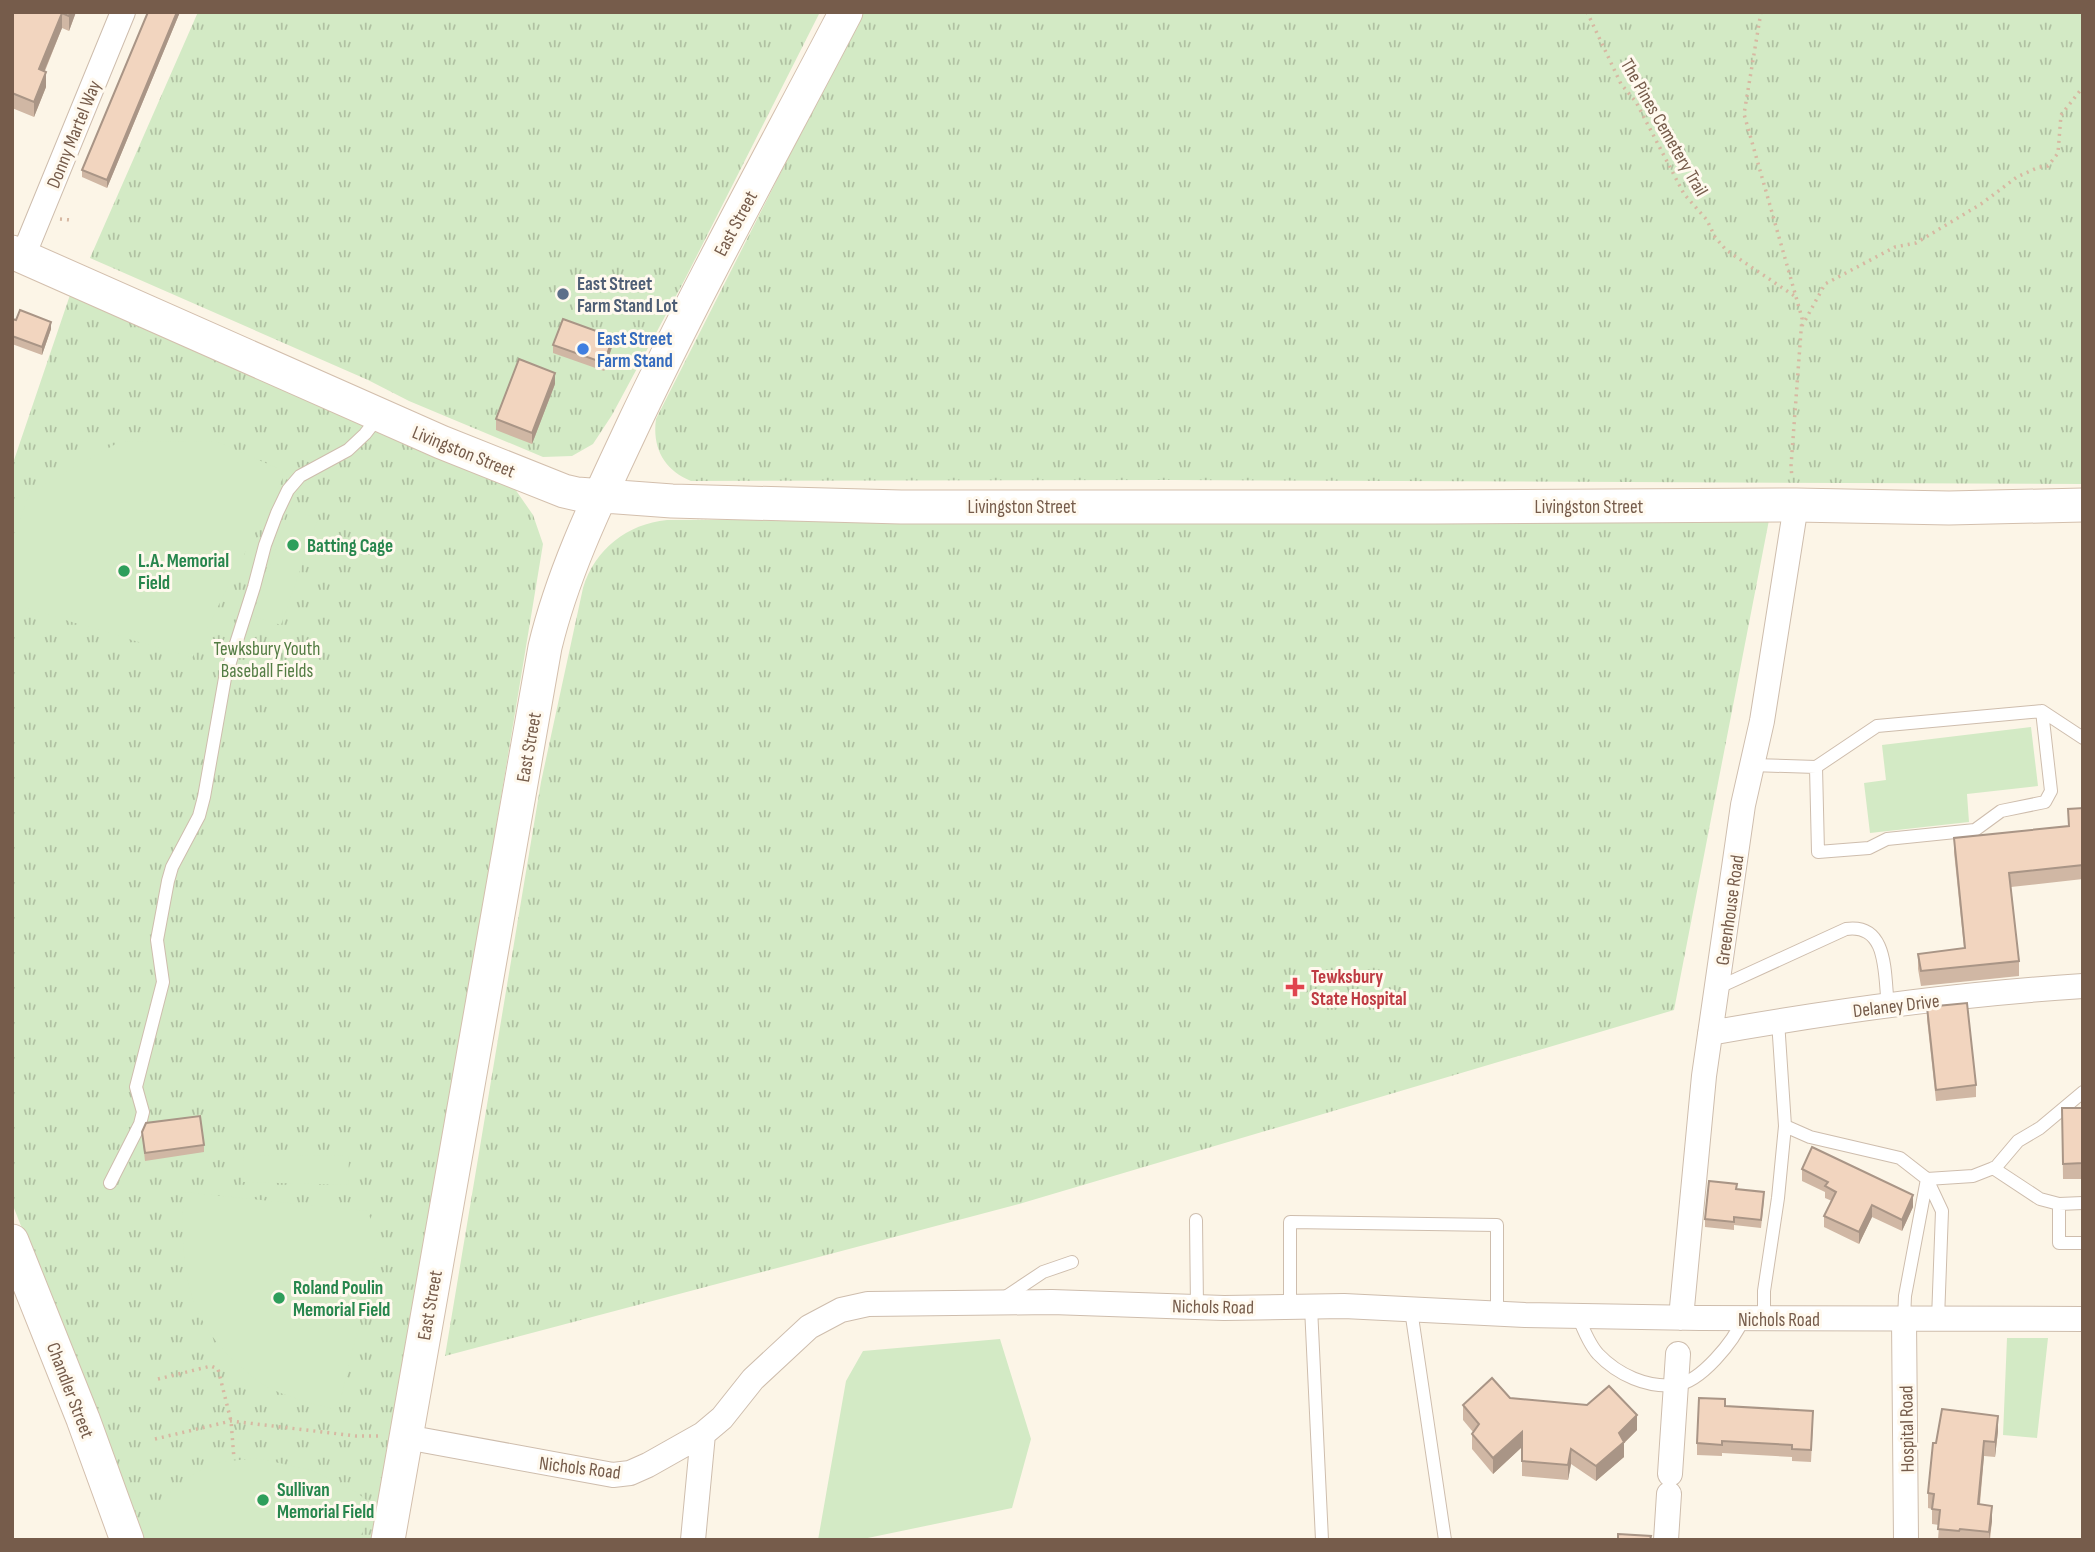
<svg xmlns="http://www.w3.org/2000/svg" width="2095" height="1552" viewBox="0 0 2095 1552" font-family="'Sofia Sans Condensed',sans-serif">
<style>
.park{fill:url(#park-tufts)}
.garden{fill:#d3eac5}
.lines{fill:none;stroke-linecap:round;stroke-linejoin:round}
.lane-casing{stroke:#cebdad;stroke-width:14}
.street-casing{stroke:#cebdad;stroke-width:26}
.secondary-casing{stroke:#d3bfad;stroke-width:35}
.path{stroke:#d7b8a2;stroke-width:3.5;stroke-dasharray:2 5;stroke-linecap:butt}
.lane{stroke:#fff;stroke-width:12}
.street{stroke:#fff;stroke-width:24}
.secondary{stroke:#fff;stroke-width:33}
.wall{fill:#d0b7a4}
.shaded-wall{fill:#a99586}
.building{fill:#f2d5bf;stroke:#a99586;stroke-width:2}
.service-dot{fill:#5c6f8a;stroke:#fff9ee;stroke-width:2.5}
.shop-dot{fill:#3f7fe0;stroke:#fff9ee;stroke-width:2.5}
.leisure-dot{fill:#2e9e5b;stroke:#fff9ee;stroke-width:2.5}
.health-dot{fill:#e0444e;stroke:#fff9ee;stroke-width:2.5}
.labels{text-anchor:middle;stroke-width:6;stroke-linejoin:round;paint-order:stroke}
.street-label{font-size:19px;fill:#765c4b;stroke:#fff9ee}
.service-label{font-size:19px;font-weight:bold;fill:#4e5e75;stroke:#fff9ee;text-anchor:start}
.shop-label{font-size:19px;font-weight:bold;fill:#366cbe;stroke:#fff9ee;text-anchor:start}
.leisure-label{font-size:19px;font-weight:bold;fill:#27864d;stroke:#fff9ee;text-anchor:start}
.park-label{font-size:19px;fill:#537c43;stroke:#fff9ee}
.health-label{font-size:19px;font-weight:bold;fill:#be3a42;stroke:#fff9ee;text-anchor:start}
</style>
<defs>
<pattern id="park-tufts" width="24" height="20" patternUnits="userSpaceOnUse" patternTransform="scale(1.75)"><rect width="24" height="20" fill="#d3eac5"/><path d="M3 7l-1-3M5 7V3M7 7l1-3M15 17l-1-3M17 17v-4M19 17l1-3" fill="none" stroke="#b0c1a2"/></pattern>
</defs>
<rect width="100%" height="100%" fill="#fcf5e7"/>
<path class="park" d="M198 12H820L684 281 612 415 593 444 572 456 543 457 409 401 368 380 90 258Z
M862 12H2083V484L1171 480 691 481C664 470 652 448 656 419Z
M70 295 515 489 533 515 543 544 399 1413 374 1540H144L12 1203V466Z
M1171 517 1769 520 1674 1010 1019 1204 445 1356 541 782 583 588C595 549 627 524 667 520Z"/>
<path class="garden" d="M121 441 218 442 286 472 192 658 12 604V539L30 493Z
M290 508 318 519 281 625 252 616Z
M2031 727 2038 786 1967 794 1969 822 1870 833 1864 783 1886 780 1882 745Z
M244 1155 349 1156 348 1185 243 1182Z
M184 1192 367 1211 380 1238 338 1410C314 1404 290 1398 267 1387 257 1382 249 1373 241 1367 185 1320 179 1261 184 1192Z
M2007 1338H2048L2037 1438 2003 1435Z
M1000 1339 1031 1439 1012 1508 858 1540H818L846 1381 863 1351Z
M256 1458 311 1470 356 1492 374 1506 359 1540H149L142 1522C163 1497 189 1470 223 1462 233 1460 245 1460 256 1458Z"/>
<g class="lines">
<g class="lane-casing">
<path id="lane" d="M1752 765 1816 767 1877 726 2042 711 2083 738
M1816 767 1818 852 1869 848 1887 839 1975 830 2001 811 2045 802 2051 791 2042 711
M1717 988 1846 929C1889 923 1884 975 1888 1006
M1785 1126 1810 1137 1900 1158 1927 1179 1905 1296 1904 1319
M1993 1168 2040 1199 2059 1204
M110 1183 140 1124 143 1112 136 1087 163 982 157 940 168 881 172 867 199 816 204 797 225 678 254 587 265 545 277 513 288 490 300 476 348 450 365 434 379 416
M2083 1203 2059 1204V1243H2083
M1196 1220 1197 1307
M1004 1298 1043 1272 1072 1262
M1290 1307V1222L1497 1225V1314
M1311 1307 1322 1540
M1411 1310 1445 1540
M1578 1316C1583 1329 1589 1344 1598 1354 1618 1375 1647 1388 1676 1385 1701 1382 1734 1341 1743 1319
M1764 1319V1291L1778 1198 1785 1126 1778 1021
M1938 1319 1942 1211 1927 1179 1973 1176 1996 1167 2018 1141 2040 1128 2083 1092"/>
</g>
<g class="street-casing">
<path id="street" d="M23 256 123 12
M1710 1033C1834 1011 1958 994 2083 986
M1681 1318 1704 1076 1743 805 1762 721 1796 505
M1904 1319 1906 1540
M406 1437 613 1475 630 1473 648 1465 703 1434 722 1418 753 1379 809 1327 841 1310 868 1304 1052 1302 1224 1308 1344 1306 1525 1315 1700 1318 2083 1319
M1670 1474 1678 1354
M693 1540 703 1434
M1666 1540 1669 1494"/>
</g>
<g class="secondary-casing">
<path id="secondary" d="M12 252 441 442 564 491 577 494 672 501 901 507H1435L1796 505 1949 508 2083 505
M12 1241 83 1419 127 1540
M388 1540 545 647C564 568 601 494 635 421 701 282 775 148 846 12"/>
</g>
<path class="path" d="M1587 12 1621 84 1636 102 1684 194 1707 220 1715 237 1726 250 1796 297
M1761 12 1744 114 1802 318 1791 466 1792 478
M60 219 71 220
M1802 326 1825 284 1895 247 1916 243 1981 204 2017 177 2039 167 2048 166 2058 153 2061 115 2083 87
M158 1379 211 1366 218 1369 231 1421 234 1459
M155 1439 231 1421 356 1436H379"/>
<use href="#lane" class="lane"/>
<use href="#street" class="street"/>
<use href="#secondary" class="secondary"/>
</g>
<path class="wall" d="M12 12H76L69 31 62 28 45 71 46 87 34 117 12 108Z
M148 12H180L107 188 82 177V170Z
M12 319 51 329 42 355 12 344Z
M613 344 604 371 553 353V345Z
M555 384 532 444 496 430V419Z
M2083 808V879L2011 887 2019 961V976L1921 986 1918 969V954L1964 948 1954 852V838L2068 826V809Z
M1927 1007 1976 1085V1097L1936 1101 1927 1019Z
M2062 1108H2083V1179H2063Z
M142 1132 204 1145V1152L145 1161Z
M1802 1169 1913 1207 1902 1231 1872 1217 1859 1244 1824 1227V1216L1832 1201 1825 1198V1192L1802 1181Z
M1737 1190 1764 1200 1761 1228 1734 1225V1230L1705 1227V1219Z
M1510 1398 1637 1430 1624 1443V1457L1596 1481 1571 1464 1568 1480 1522 1476V1447L1493 1474 1472 1449V1434L1473 1432 1463 1420V1405Z
M1725 1406 1813 1423 1811 1462 1792 1461V1457L1722 1453V1456L1697 1455V1443Z
M1998 1431 1995 1457 1984 1456 1980 1504 1992 1521 1990 1540H1938L1939 1525 1932 1524V1509L1928 1508V1493L1936 1443Z"/>
<path class="shaded-wall" d="M70 12H76L69 31V16Z
M177 12H180L107 188V180Z
M62 13V28L39 84V69Z
M46 72V87L34 117V102Z
M51 322V329L42 355V347Z
M613 337V344L604 371V363Z
M555 373V384L532 444V433Z
M1913 1195V1207L1902 1231V1220Z
M1872 1205V1217L1859 1244V1232Z
M1637 1415V1430L1624 1443V1457L1596 1481V1466L1619 1433Z
M1998 1416V1431L1995 1457V1442Z
M1522 1432V1447L1493 1474V1458Z
M1984 1441V1456L1978 1519V1504Z
M1571 1449V1464L1568 1480V1465Z
M1992 1506V1521L1989 1540V1532Z"/>
<path class="building" d="M12 12H70L69 16 62 13 39 69 46 72 34 102 12 93Z
M148 12H177L107 180 82 170Z
M20 310 51 322 42 347 12 336V319L16 320Z
M563 319 613 337 604 363 553 345Z
M519 359 555 373 532 433 496 419Z
M2083 808V865L2009 873 2019 961 1921 971 1918 954 1965 948 1954 838 2069 826 2068 809Z
M1967 1003 1976 1085 1936 1090 1927 1007Z
M2062 1108H2083V1163L2063 1164Z
M200 1116 204 1145 145 1153 142 1132 146 1123Z
M1812 1147 1913 1195 1902 1220 1872 1205 1859 1232 1824 1216 1836 1192 1825 1186 1828 1182 1802 1169Z
M1709 1181 1737 1184 1736 1189 1764 1192 1761 1220 1734 1217V1222L1705 1219Z
M1492 1378 1510 1398 1587 1405 1609 1386 1637 1415 1619 1433 1624 1442 1596 1466 1571 1449 1568 1465 1522 1461V1432L1493 1458 1472 1434 1479 1424 1463 1405Z
M1699 1398 1725 1399V1406L1813 1411 1811 1450 1792 1449V1445L1722 1441V1445L1697 1443Z
M1942 1409 1998 1416 1995 1442 1984 1441 1978 1504 1992 1506 1989 1532 1960 1529 1959 1531 1938 1529 1940 1510 1932 1509 1934 1494 1928 1493 1933 1443H1936Z
M1618 1534 1651 1536 1650 1540H1618Z"/>
<circle class="service-dot" cx="563" cy="294" r="7"/>
<circle class="shop-dot" cx="583" cy="349" r="7"/>
<g class="leisure-dot">
<circle cx="293" cy="545" r="7"/>
<circle cx="124" cy="571" r="7"/>
<circle cx="279" cy="1298" r="7"/>
<circle cx="263" cy="1500" r="7"/>
</g>
<path class="health-dot" d="M1291.5 976.5h7v7h7v7h-7v7h-7v-7h-7v-7h7z"/>
<g class="labels">
<g class="street-label">
<text transform="translate(1665 127) rotate(60)" y="7">The Pines Cemetery Trail</text>
<text transform="translate(73 134) rotate(-68)" y="7">Donny Martel Way</text>
<text transform="translate(735 223) rotate(-62)" y="7">East Street</text>
<text transform="translate(464 451) rotate(22)" y="7">Livingston Street</text>
<text x="1022" y="513">Livingston Street</text>
<text x="1589" y="513">Livingston Street</text>
<text transform="translate(528 747) rotate(-80)" y="7">East Street</text>
<text transform="translate(1729 910) rotate(-82)" y="7">Greenhouse Road</text>
<text transform="translate(1896 1005) rotate(-7)" y="7">Delaney Drive</text>
<text transform="translate(429 1305) rotate(-80)" y="7">East Street</text>
<text transform="translate(1213 1306) rotate(1)" y="7">Nichols Road</text>
<text x="1779" y="1326">Nichols Road</text>
<text transform="translate(71 1390) rotate(69)" y="7">Chandler Street</text>
<text transform="translate(1906 1429) rotate(-91)" y="7">Hospital Road</text>
<text transform="translate(580 1467) rotate(7)" y="7">Nichols Road</text>
</g>
<g class="service-label">
<text x="577" y="290">East Street<tspan x="577" dy="22">Farm Stand Lot</tspan></text>
</g>
<g class="shop-label">
<text x="597" y="345">East Street<tspan x="597" dy="22">Farm Stand</tspan></text>
</g>
<g class="leisure-label">
<text x="307" y="552">Batting Cage</text>
<text x="138" y="567">L.A. Memorial<tspan x="138" dy="22">Field</tspan></text>
<text x="293" y="1294">Roland Poulin<tspan x="293" dy="22">Memorial Field</tspan></text>
<text x="277" y="1496">Sullivan<tspan x="277" dy="22">Memorial Field</tspan></text>
</g>
<g class="park-label">
<text x="267" y="655">Tewksbury Youth<tspan x="267" dy="22">Baseball Fields</tspan></text>
</g>
<g class="health-label">
<text x="1311" y="983">Tewksbury<tspan x="1311" dy="22">State Hospital</tspan></text>
</g>
</g>
<rect width="2095" height="1552" fill="none" stroke="#765c4b" stroke-width="28"/>
</svg>
